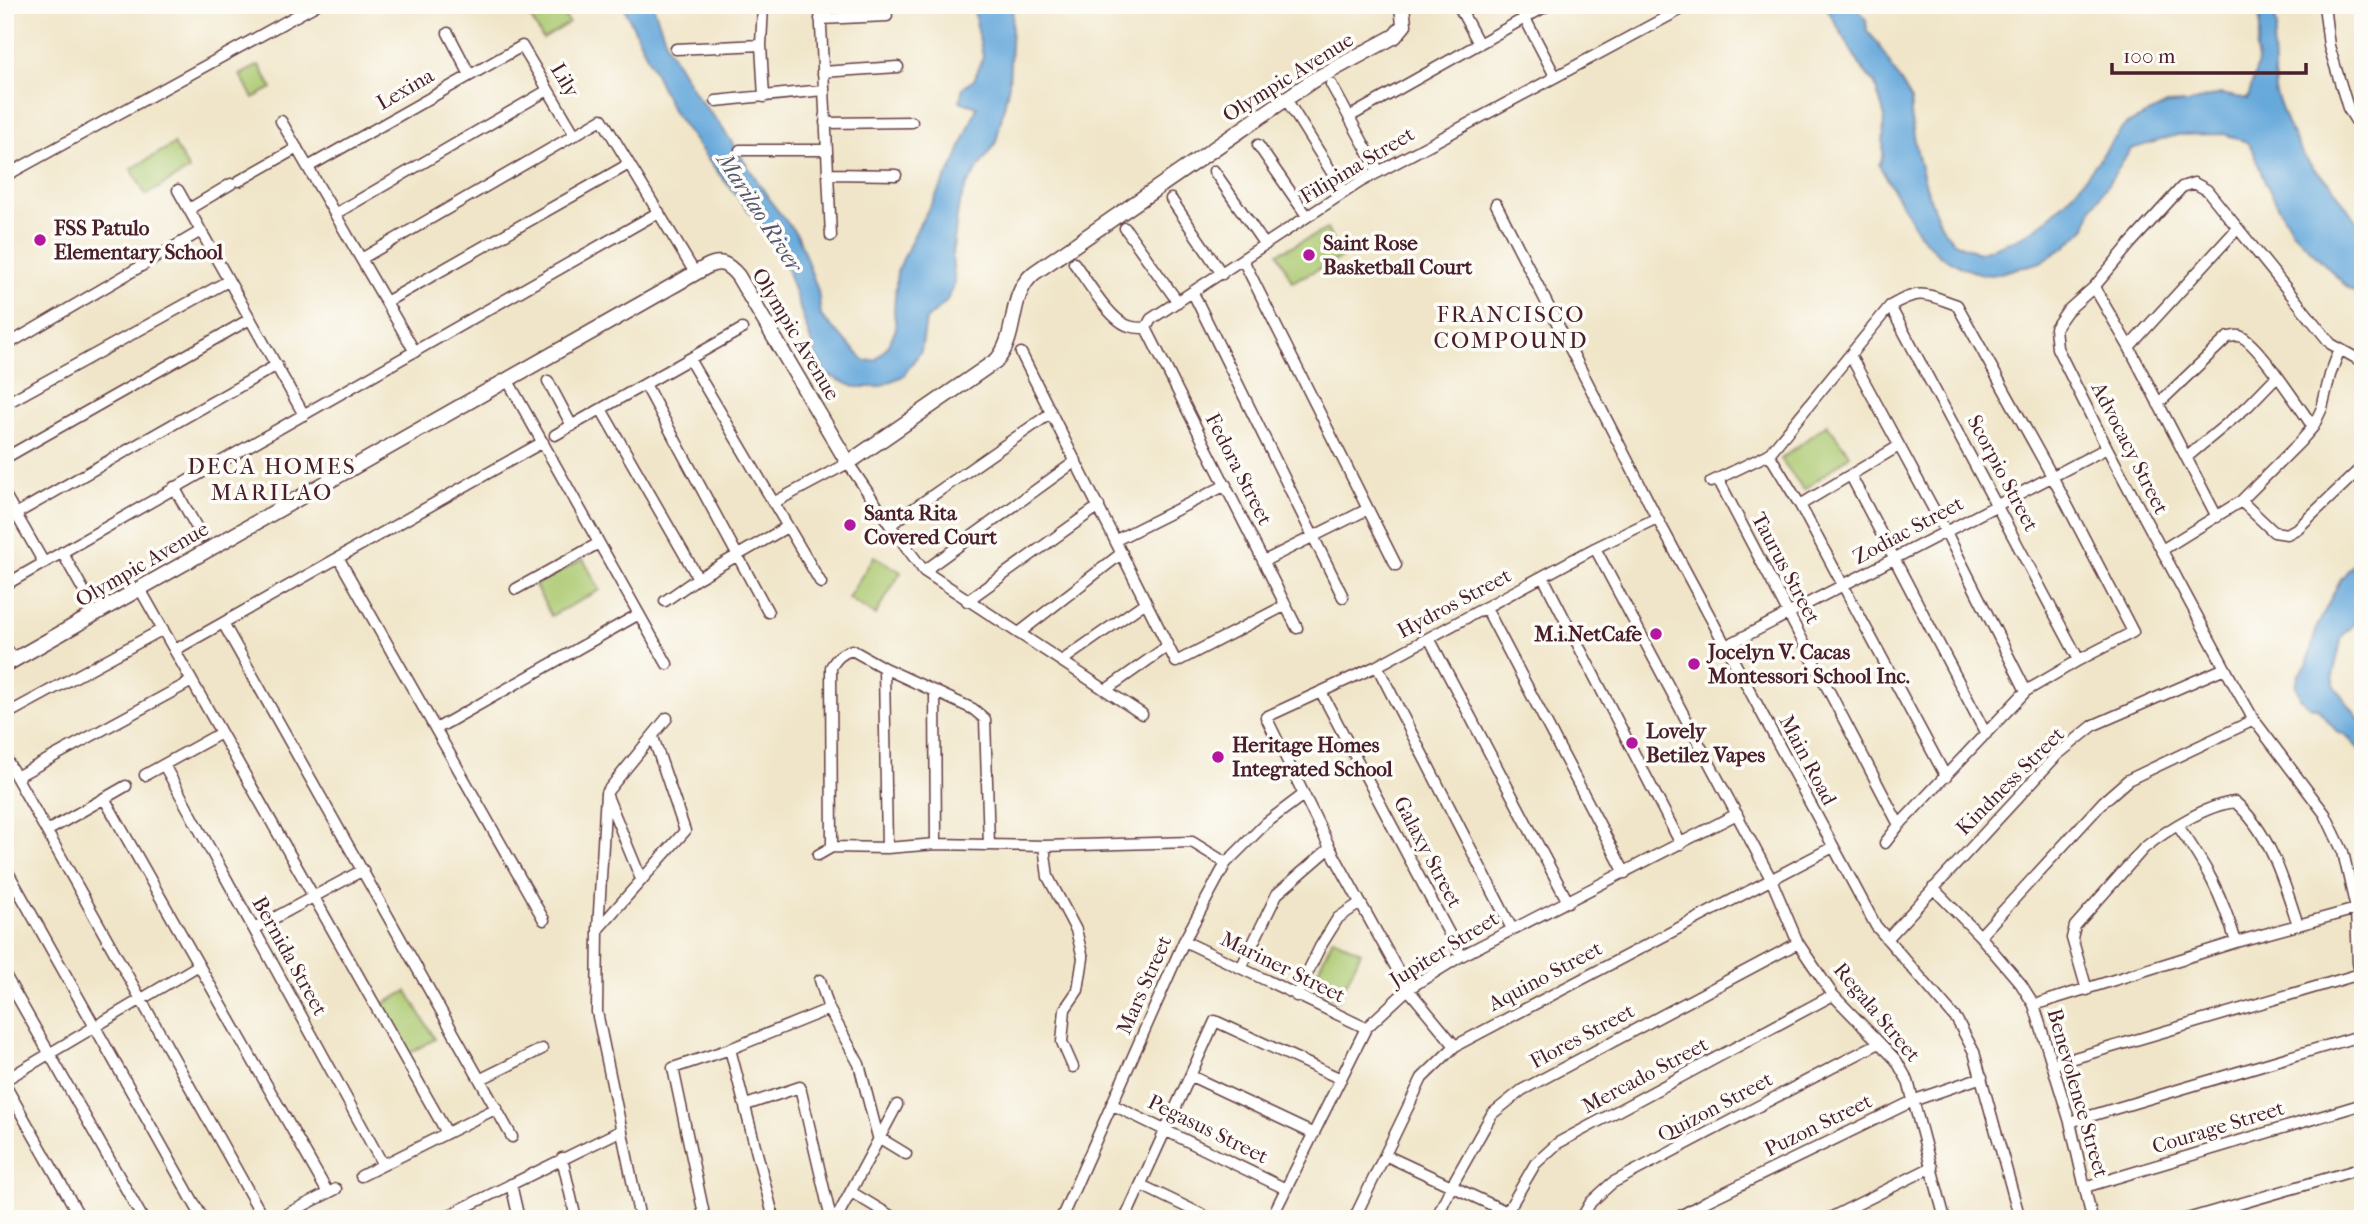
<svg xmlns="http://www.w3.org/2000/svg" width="2368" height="1224" viewBox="0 0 2368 1224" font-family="'IM FELL French Canon',serif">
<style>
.green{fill:#acc971;stroke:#7b744e;stroke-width:2}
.water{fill:#66a9db;stroke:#586483;stroke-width:2}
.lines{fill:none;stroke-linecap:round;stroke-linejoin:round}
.minor-casing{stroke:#633d43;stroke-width:13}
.tertiary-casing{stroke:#633d43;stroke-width:17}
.minor{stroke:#fff;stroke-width:10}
.tertiary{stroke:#fff;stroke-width:14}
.poi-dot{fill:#b5179e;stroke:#fdfcf7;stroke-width:2.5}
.labels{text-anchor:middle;stroke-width:7;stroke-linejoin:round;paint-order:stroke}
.street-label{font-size:21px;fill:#4a1f2b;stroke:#fdfcf7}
.poi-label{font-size:21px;font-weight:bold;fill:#4a1f2b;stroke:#fdfcf7;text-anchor:start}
.water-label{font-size:23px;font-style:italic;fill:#555671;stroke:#fdfcf7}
.neighbourhood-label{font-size:23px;letter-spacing:2px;fill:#4a1f2b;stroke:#fdfcf7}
</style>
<rect width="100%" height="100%" fill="#fdfcf7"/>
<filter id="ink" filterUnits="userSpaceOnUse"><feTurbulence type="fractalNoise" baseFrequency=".0143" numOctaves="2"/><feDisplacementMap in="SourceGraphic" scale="14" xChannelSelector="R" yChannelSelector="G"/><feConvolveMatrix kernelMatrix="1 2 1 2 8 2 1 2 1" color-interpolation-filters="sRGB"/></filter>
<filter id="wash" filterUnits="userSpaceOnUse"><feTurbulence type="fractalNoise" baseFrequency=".00686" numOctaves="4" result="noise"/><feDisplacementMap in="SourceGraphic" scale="28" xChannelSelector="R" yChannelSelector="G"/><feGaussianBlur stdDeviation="1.57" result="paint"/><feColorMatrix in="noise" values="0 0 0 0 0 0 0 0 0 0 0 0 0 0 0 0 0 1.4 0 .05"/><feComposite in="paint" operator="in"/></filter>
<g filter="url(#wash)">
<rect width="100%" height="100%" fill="#f0e5c8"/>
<path class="green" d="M523 5H558L569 23 543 39Z
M259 65 272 88 253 98 240 75Z
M174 144 189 170 146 195 131 169Z
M1327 229 1341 258 1292 282 1278 253Z
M1827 424 1850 455 1804 490 1781 459Z
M874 556 901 572 875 615 848 598Z
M583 559 600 590 551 616 535 585Z
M1333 938 1361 952 1338 1001 1310 987Z
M407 991 435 1039 408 1054 381 1005Z"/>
<path class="water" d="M623 5H653L669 50 697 97 719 123 774 206 798 236 818 291 821 316 865 361 876 360 887 347 896 329 894 311 897 272 917 229 955 162 977 107 960 101 963 87 974 80 983 57 973 5H1013L1009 84 996 142 966 186 958 209 952 257 955 283 946 302 926 320 921 351 903 376 878 387H855L825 374 817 359 781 251 720 175 673 112Z
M1825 5H1856L1866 20 1867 31 1877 42 1911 99C1908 128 1930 217 1950 238 1956 245 1970 249 1978 253 1999 246 2019 240 2037 227 2073 201 2097 160 2125 125L2167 104 2188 103 2220 94 2248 99 2258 62 2256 49 2260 34V19L2254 5H2273L2277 27 2273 47 2275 91 2287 124 2303 155 2314 169 2330 183 2363 231V298L2348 288 2292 231 2264 180 2253 150 2247 142 2224 134 2177 135 2131 149 2092 208 2086 227 2065 247 2041 262 1992 275 1982 274 1963 268 1938 254 1919 234 1879 165 1883 157 1884 114 1875 84 1861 67Z
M2363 552V616L2342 636 2333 676 2335 686 2363 725V759L2358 748 2344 734 2338 733 2317 708 2309 706 2300 698 2296 685 2299 674 2307 665 2317 627 2340 580Z"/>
</g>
<g filter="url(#ink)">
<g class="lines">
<g class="minor-casing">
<path id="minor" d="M763 5 761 45 764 97
M820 5 831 236
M1458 5 1479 44
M1518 5 1555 76
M2324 5 2329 46 2348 108 2363 132
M820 19 887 16
M448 33 470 75
M676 49 761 45
M822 72 898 67
M1331 84 1379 172
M1286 99 1344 192
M716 101 823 90
M1349 117 1548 5
M281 121 415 352
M825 123 912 122
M1258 145 1307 216
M740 150H826
M308 167 522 46 575 135
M1214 171 1265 245
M830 174 896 175
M5 176 316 5
M239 181 297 148
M178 190 304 415
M1171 199 1222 274
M1496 204 1657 518 1876 926 1957 1020 1974 1052 2020 1219
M189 209 231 184
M335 214 548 90
M1125 228 1178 302
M361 259 602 119 695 273
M1243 260 1396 565
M1074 263C1086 279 1110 321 1129 326 1134 328 1141 328 1146 328
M2094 287 2129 347 2217 517
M1193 293 1343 597
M386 302 629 164
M1890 306 2079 660
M1146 328 1151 319 1360 182 1689 5
M1146 328 1297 628
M5 346 201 231
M2129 347 2237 229
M1021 353 1176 662 1284 606
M1850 355 1946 532 2026 691
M689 359 821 583
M2363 362 2331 344 2207 190 2194 183 2182 187 2130 244 2094 287 2067 311 2055 328 2057 348 2107 448 2233 683 2254 720 2325 814 2343 852 2356 909 2358 963 2363 985
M508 381 667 664
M548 381 572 426
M645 384 768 612
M5 404 228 281
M2158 404 2228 337C2232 337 2236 335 2239 336 2255 339 2302 411 2313 427
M601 409 698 578
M555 435 742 329
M1769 454 1800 505 1946 777
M2187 457 2248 406 2277 376
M5 458 250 319
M1851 476 1986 734
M1718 479 1899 825
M1711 482 1769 454 1890 306C1921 288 1925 294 1957 305L2052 476 2133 632 2079 660 2026 691 1899 825 1885 843
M174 487 202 537
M5 495 44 563
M2241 501 2274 532 2287 534 2298 528 2363 466
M773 503 848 463 890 525 924 571 1142 714
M1800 505 1899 446
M5 520 277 365
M890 525 1051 413
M1116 540 1226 485
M1595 548 1771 879 1798 943 1833 995 1896 1060 1908 1081 1945 1219
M2162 550 2241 501 2300 442 2313 427 2322 408 2330 375 2339 351
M62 552 90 602
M339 559 544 920
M1264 561 1368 509
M924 571 1076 461
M1543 577 1681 844
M5 585 659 212
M140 589 447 1133
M516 589 599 543
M665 601 698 578 787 527
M967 601 1099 506
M1486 608 1625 873
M223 623 512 1137
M1019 633 1122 553
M1429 638 1568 902
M5 646 14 660
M1726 646 2107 448
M175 650 543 442
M1063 660 1146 602
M1377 666 1512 929
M884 668 887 848
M1107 689 1168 646
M935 691 936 844
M1321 692 1461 956
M5 715 163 629
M436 729 639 614
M5 757 264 1219
M164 765 383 1165
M145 775 221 733
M16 777 192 681
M607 796 641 879
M104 798 328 1193
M2178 826C2207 867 2221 893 2236 942
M47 831 126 786
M1044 846 1048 877 1076 930 1083 958 1078 990 1065 1009 1062 1042 1073 1067
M832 847 831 667C837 658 841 653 852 650L884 668 973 709 985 719 989 845
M818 855 832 847 887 848 936 844 1044 846 1192 842 1226 863
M5 867 203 1219
M1933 888 1980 936 2021 984 2034 1005 2070 1122 2092 1219
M254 929 363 870
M598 929 685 831 653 737
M1980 936 2104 801 2128 780 2254 720
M1887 939 2057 755 2094 725 2225 668
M1184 941 1366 1028
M1241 968 1277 894 1330 848
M5 975 143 1219
M820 980 829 1009 859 1064 878 1137 906 1154
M2087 990 2072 938 2075 926 2144 848C2167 830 2206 805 2235 802 2270 832 2284 882 2298 925
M1296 996 1320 947 1338 918 1360 903
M2034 1005 2236 942 2356 909
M1455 1046 1408 989 1330 848 1266 717 1377 666 1595 548 1657 518
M730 1049 774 1219
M2054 1064 2360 974
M1191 1076 1314 1134
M481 1079 542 1049
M5 1080 199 965
M5 1085 81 1219
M746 1105 800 1087 831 1219
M1113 1105 1286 1189
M2070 1122 2363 1035
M1385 1155 1522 1219
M562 1158 576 1219
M361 1176 497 1108
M511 1184 519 1219
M1141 1185 1211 1219
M2085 1187 2363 1104
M851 1192 896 1219
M277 1219 336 1189
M441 1219 620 1131
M640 1219 597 1012 598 929 606 793 667 718
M705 1219 673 1068 730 1049 829 1009
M836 1219 897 1105
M1061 1219 1184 941 1226 863 1266 823 1303 795
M1125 1219 1215 1021 1341 1079
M1271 1219 1366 1028 1408 989 1461 956 1737 814
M1354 1219 1422 1078 1455 1046 1833 847
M1436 1219 1452 1185 1492 1114 1522 1090 1798 943
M1503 1219 1535 1164 1558 1143 1833 995
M1581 1219 1591 1202 1612 1183 1879 1043
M1675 1219 1707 1201 1915 1100 1982 1077
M1828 1219 1932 1167
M2187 1219 2363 1168"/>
</g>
<g class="tertiary-casing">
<path id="tertiary" d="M5 665 706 267C720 259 728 264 738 276L848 463 997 360C1019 334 1007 296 1034 273L1312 81 1395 36 1404 25 1402 5"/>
</g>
<use href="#minor" class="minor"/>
<use href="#tertiary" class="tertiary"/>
</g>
</g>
<g class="poi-dot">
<circle cx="40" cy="240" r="7"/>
<circle cx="1309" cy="255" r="7"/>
<circle cx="850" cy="525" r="7"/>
<circle cx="1656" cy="634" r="7"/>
<circle cx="1694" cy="664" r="7"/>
<circle cx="1632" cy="743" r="7"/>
<circle cx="1218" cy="757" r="7"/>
</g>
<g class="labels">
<g class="street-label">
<text transform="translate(1288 77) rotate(-32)" y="7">Olympic Avenue</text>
<text transform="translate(565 80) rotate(59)" y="7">Lily</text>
<text transform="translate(405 89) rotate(-30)" y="7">Lexina</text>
<text transform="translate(1357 165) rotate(-31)" y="7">Filipina Street</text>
<text transform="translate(796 334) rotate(59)" y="7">Olympic Avenue</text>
<text transform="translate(2130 448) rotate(63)" y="7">Advocacy Street</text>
<text transform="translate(1239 469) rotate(63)" y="7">Fedora Street</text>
<text transform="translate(2003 473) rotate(62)" y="7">Scorpio Street</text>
<text transform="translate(1908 530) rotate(-28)" y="7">Zodiac Street</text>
<text transform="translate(142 564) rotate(-30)" y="7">Olympic Avenue</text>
<text transform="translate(1786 568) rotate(62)" y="7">Taurus Street</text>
<text transform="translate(1454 603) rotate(-28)" y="7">Hydros Street</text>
<text transform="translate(1808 760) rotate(62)" y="7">Main Road</text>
<text transform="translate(2010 781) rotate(-45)" y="7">Kindness Street</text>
<text transform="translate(1428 852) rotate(62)" y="7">Galaxy Street</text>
<text transform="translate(1444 949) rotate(-32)" y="7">Jupiter Street</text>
<text transform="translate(290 956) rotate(61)" y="7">Bernida Street</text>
<text transform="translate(1283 967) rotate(26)" y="7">Mariner Street</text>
<text transform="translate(1545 976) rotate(-28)" y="7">Aquino Street</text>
<text transform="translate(1144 985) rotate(-66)" y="7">Mars Street</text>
<text transform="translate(1877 1012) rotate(50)" y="7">Regala Street</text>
<text transform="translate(1582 1036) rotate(-28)" y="7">Flores Street</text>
<text transform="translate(1645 1075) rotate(-28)" y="7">Mercado Street</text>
<text transform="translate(2078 1093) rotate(74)" y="7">Benevolence Street</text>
<text transform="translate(1715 1107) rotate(-28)" y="7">Quizon Street</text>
<text transform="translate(1818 1125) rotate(-26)" y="7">Puzon Street</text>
<text transform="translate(2218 1127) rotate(-17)" y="7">Courage Street</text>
<text transform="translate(1208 1129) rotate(26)" y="7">Pegasus Street</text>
</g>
<g class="poi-label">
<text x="54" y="235">FSS Patulo<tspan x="54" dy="24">Elementary School</tspan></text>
<text x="1323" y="250">Saint Rose<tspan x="1323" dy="24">Basketball Court</tspan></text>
<text x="864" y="520">Santa Rita<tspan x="864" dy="24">Covered Court</tspan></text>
<text x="1642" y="641" text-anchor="end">M.i.NetCafe</text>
<text x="1708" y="659">Jocelyn V. Cacas<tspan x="1708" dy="24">Montessori School Inc.</tspan></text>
<text x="1646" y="738">Lovely<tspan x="1646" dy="24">Betilez Vapes</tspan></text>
<text x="1232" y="752">Heritage Homes<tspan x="1232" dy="24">Integrated School</tspan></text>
</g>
<g class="water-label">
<text transform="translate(760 212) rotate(57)" y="8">Marilao River</text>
</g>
<g class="neighbourhood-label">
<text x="1511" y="322">FRANCISCO<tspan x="1511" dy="26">COMPOUND</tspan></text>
<text x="272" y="474">DECA HOMES<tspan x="272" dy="26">MARILAO</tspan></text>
</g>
</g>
<rect width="2368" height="1224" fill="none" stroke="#fdfcf7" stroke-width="28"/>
<path d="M2112 63v10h194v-10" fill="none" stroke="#4a1f2b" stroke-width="3.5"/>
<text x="2123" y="63" font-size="21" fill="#4a1f2b" stroke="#fdfcf7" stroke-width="5" paint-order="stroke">100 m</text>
</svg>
